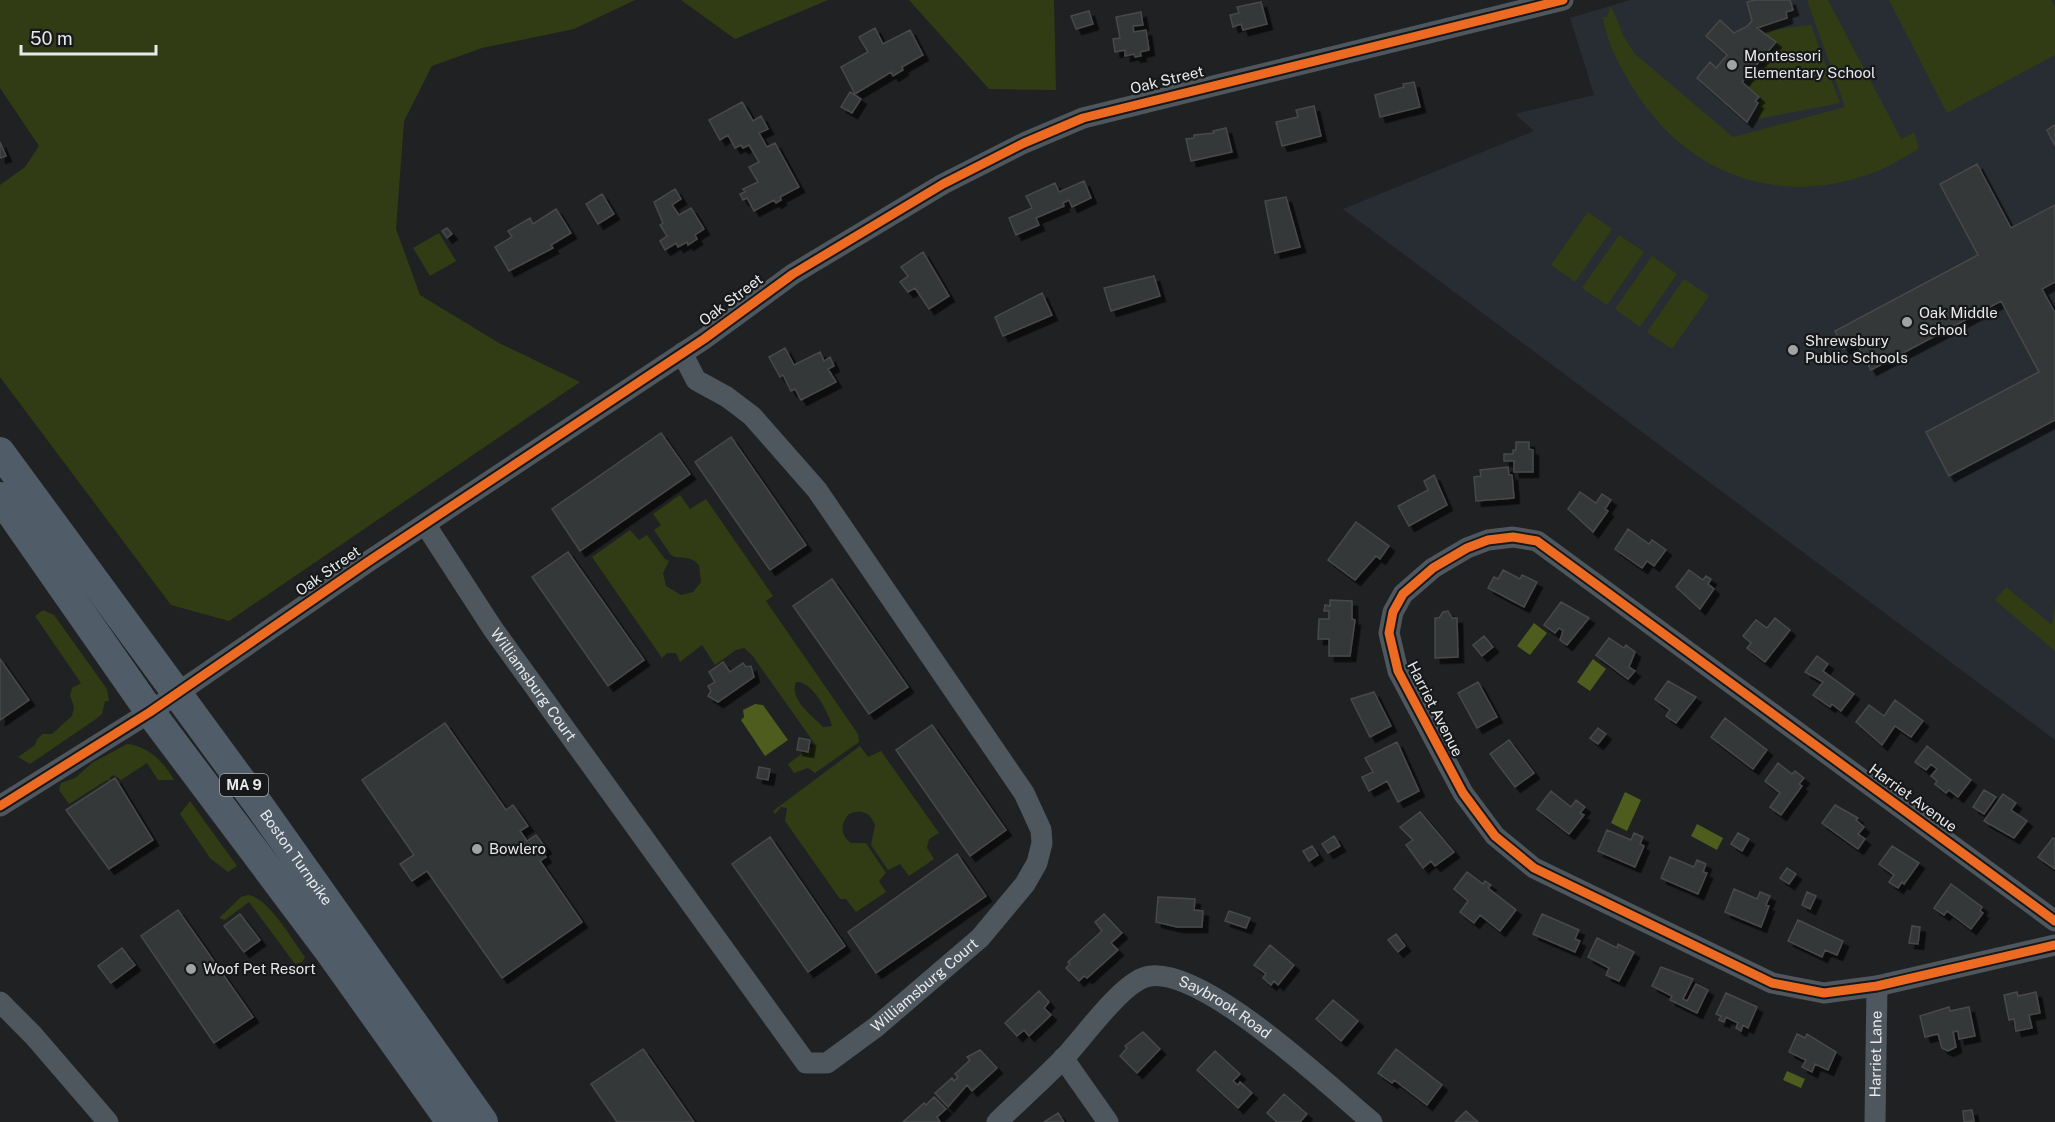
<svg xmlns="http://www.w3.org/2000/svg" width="2055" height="1122" viewBox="0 0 2055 1122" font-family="'Public Sans',sans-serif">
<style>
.built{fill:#272d32}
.green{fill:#323c14;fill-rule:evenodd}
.water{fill:#4e5d1d}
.building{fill:#363738;stroke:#484949;stroke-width:1.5;filter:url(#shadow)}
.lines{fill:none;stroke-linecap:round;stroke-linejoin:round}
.minor{stroke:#4e575e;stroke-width:21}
.highway{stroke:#505d68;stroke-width:30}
.cycleway-casing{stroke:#16181a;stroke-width:13}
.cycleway{stroke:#ed6a23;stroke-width:9}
.poi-dot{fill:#a1a3a4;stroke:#16181a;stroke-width:2}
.labels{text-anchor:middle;stroke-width:4.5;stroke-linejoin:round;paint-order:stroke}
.shield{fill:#16181a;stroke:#a8aaac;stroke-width:1.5}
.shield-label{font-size:14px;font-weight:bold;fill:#e7e9ea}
.poi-label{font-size:15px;fill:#e7e9ea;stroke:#16181a;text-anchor:start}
.street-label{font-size:15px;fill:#e7e9ea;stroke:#16181a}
</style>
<defs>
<filter id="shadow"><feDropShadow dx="5.5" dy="5.5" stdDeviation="0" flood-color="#0009"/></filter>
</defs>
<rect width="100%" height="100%" fill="#202122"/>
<path class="built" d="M1630 0H2055V740L1343 209 1534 131 1515 114 1594 95 1570 18Z"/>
<path class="green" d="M0 0H635L574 29 482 48 432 66 404 121 396 229 420 295 499 343 580 382 229 621 171 605 0 377V185L25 167 39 146 0 88Z
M681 0H828L735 39Z
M909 0H1054L1056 90 989 89Z
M1807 0H1828L1901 139 1914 133 1919 148 1915 151C1902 158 1889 167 1875 172 1785 207 1695 178 1641 100 1625 76 1607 46 1603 17H1607L1611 6 1624 37 1635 54 1733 137 1845 107Z
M1889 0H2051L2055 8V55L1947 113Z
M1811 25 1840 103 1757 119 1761 98 1747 85 1778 48 1764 31Z
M1588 212 1612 229 1575 282 1551 265Z
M439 233 456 261 430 276 413 248Z
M1619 235 1644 252 1607 305 1582 288Z
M1652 256 1677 274 1640 327 1615 309Z
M1684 279 1709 296 1672 349 1647 332Z
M680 495 690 509 706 499 773 596 766 601 858 734 859 742 815 773 808 768 794 773 788 764 815 744 752 655 744 648 736 650 715 665 702 645 680 662 676 653H667L662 658 592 557 630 530 639 540 647 535 665 559 669 561 663 573 666 586 681 595 693 592 701 582 699 565C688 553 680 561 671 555L654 530 661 525 653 514ZM796 682C812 680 829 713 832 726L823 727C812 715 789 700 796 682Z
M2006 587 2052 625 2055 604V651L1995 600Z
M43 610 54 615 107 689 109 701H105L102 714 96 719 30 764 18 757 35 745 37 739 43 734H52L72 716 74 707 70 695 72 688 81 683 35 616Z
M127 744C148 746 164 762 174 780H158L147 763 121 780 114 775 109 778 111 781 107 780 69 804 59 790 61 783 75 778 92 763Z
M860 746 868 757 881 751 939 833 929 839 927 848 934 859 909 876 900 864 888 870 871 845 875 825C871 813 861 808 849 814 840 824 840 835 851 843H866L886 873 879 881 886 892 856 912 846 899H840L785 821 787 808 781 807 775 814 773 811Z
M190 801 237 866 228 872 210 858 180 814Z
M248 895C267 896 293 941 305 957L302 962 295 964 249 902 225 920 219 918 241 897Z"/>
<path class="water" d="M1534 623 1547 633 1530 655 1517 646Z
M1593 659 1606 669 1590 691 1577 682Z
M755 704 763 705 788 740 765 756 741 720 744 717 743 710Z
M1625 792 1641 800 1627 831 1611 823Z
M1697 824 1723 838 1717 850 1691 836Z
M1787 1071 1805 1079 1801 1088 1783 1080Z"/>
<path class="building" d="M1755 0H1790L1793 10 1786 12 1787 18 1757 28 1776 42 1742 82 1759 97 1755 101 1758 103 1747 122 1697 78 1710 62 1716 68 1727 55 1706 36 1720 20 1734 33 1746 27 1752 21 1747 2Z
M1261 2 1267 24 1243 30 1241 24 1233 27 1230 15 1239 13 1237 7Z
M1089 11 1093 24 1076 29 1071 16Z
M1141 12 1143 25 1133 26 1134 32 1146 30 1149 50 1140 52 1141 56 1135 57 1134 54 1125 56V50L1115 52 1113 39 1120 38 1116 17Z
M875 28 883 44 910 30 923 55 902 67 903 70 893 76 891 72 855 94 841 67 868 52 859 37Z
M1414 82 1420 107 1380 117 1375 95 1404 87 1403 84Z
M850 92 861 99 852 113 841 107Z
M742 102 753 121 761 116 768 129 759 133 767 147 775 143 799 187 780 197 781 200 776 203 774 200 754 211 747 198 743 200 740 194 745 192 743 189 758 182 749 167 759 162 749 145 743 148 741 145 735 148 728 135 720 140 709 120Z
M1314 106 1321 136 1282 146 1276 122 1298 117 1296 110Z
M2055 125V146L2047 130Z
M1226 128 1232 152 1191 161 1186 139 1194 138V135L1214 133 1213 131Z
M0 142 6 156 0 158Z
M1977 164 2011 228 2055 205V282L2042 289 2055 313V420L1949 476 1926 432 2039 372 2001 301 1871 370 1856 342 1844 349 1835 331 1978 255 1940 184Z
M1084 181 1091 198 1072 207 1069 200 1063 203 1064 206 1036 218 1039 225 1016 235 1009 218 1032 208 1026 196 1055 183 1059 192Z
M675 189 681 199 672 205 679 215 691 208 704 229 695 235 697 239 688 245 687 242 678 247 676 243 665 250 660 241 667 236 660 225 663 223 654 202Z
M602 194 614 214 598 224 586 204Z
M1286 197 1300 247 1275 253 1265 201Z
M556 209 571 233 551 245 553 248 509 271 495 247 512 237 508 231 530 218 533 224Z
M447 228 452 234 447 238 442 231Z
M923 252 949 296 929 309 915 288 908 292 900 282 908 276 901 267Z
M1154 276 1160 296 1111 311 1104 288Z
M1042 293 1052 315 1003 336 995 317Z
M785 348 794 365 820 352 824 361 830 357 834 366 828 369 836 382 801 400 795 389 791 391 783 375 780 377 769 357Z
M661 433 690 474 580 551 552 509Z
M731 437 806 545 770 570 695 462Z
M1516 442H1529V449L1533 450V472H1514V461H1504V454H1513V450H1516Z
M1508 467 1509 475H1512L1514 498 1476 501 1474 477 1481 476 1480 470Z
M1434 475 1447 505 1409 526 1398 506 1428 490 1424 481Z
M1580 492 1596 503 1602 494 1611 500 1605 509 1608 511 1593 532 1568 509Z
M1356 522 1389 546 1380 559 1376 556 1355 580 1328 560Z
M1628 529 1649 544 1652 540 1666 550 1654 566 1647 561 1642 568 1615 549Z
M568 552 644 660 608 686 532 577Z
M1503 570 1520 579 1522 575 1537 582 1524 607 1488 588 1494 577 1498 579Z
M1689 570 1703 580 1706 576 1711 579 1708 584 1714 589 1700 609 1676 587Z
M832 579 908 687 869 714 793 606Z
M1330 600 1352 601V619L1355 620 1350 656H1329V639H1318L1319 619H1329V611H1324L1325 605 1330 606Z
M1561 602 1589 618 1567 645 1560 640 1563 631 1559 628 1555 633 1544 625Z
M1448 611 1452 618H1457L1458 657 1435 658V618H1439L1443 612Z
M1775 618 1790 630 1765 662 1747 648 1751 643 1743 636 1756 620 1767 628Z
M1484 636 1493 647 1482 656 1473 645Z
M1609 638 1624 648 1626 645 1635 652 1629 667 1635 671 1628 679 1596 655Z
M1817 656 1828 664 1823 671 1854 694 1841 711 1832 704 1830 707 1813 695 1823 682 1805 672Z
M0 659 29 700 0 720Z
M723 662 730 672 743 663 746 667 751 666 754 677 718 702 708 696 711 691 708 686 715 682 709 672Z
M1668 681 1696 697 1676 723 1666 716 1670 710 1655 699Z
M1478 682 1497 717 1477 728 1458 693Z
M1374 692 1391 726 1370 737 1351 699Z
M1895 700 1923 721 1911 737 1895 726 1882 745 1856 722 1869 705 1884 716Z
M1725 718 1767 750 1753 769 1711 737Z
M445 723 506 810 513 805 528 826 520 831 527 841 536 835 546 848 542 851 546 857 540 861 582 922 502 978 427 871 412 881 400 864 414 855 362 780Z
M932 725 1006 830 970 856 896 750Z
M1598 728 1606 734 1598 744 1590 738Z
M799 738 810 740 808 752 797 750Z
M1509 740 1534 773 1515 787 1490 754Z
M1397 742 1419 791 1398 802 1387 781 1369 791 1362 777 1373 772 1365 758Z
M1927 746 1971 780 1958 797 1949 790 1946 793 1935 784 1937 781 1931 776 1937 769 1931 764 1926 770 1915 762Z
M1778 763 1792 774 1795 771 1804 778 1799 784 1802 786 1781 815 1770 807 1780 793 1765 781Z
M759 767 770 769 768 780 757 778Z
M115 778 153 840 109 869 66 810Z
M1984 790 1996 797 1984 814 1973 807Z
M1551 791 1571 807 1576 800 1585 807 1580 813 1584 815 1569 834 1537 809Z
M2003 794 2016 803 2011 810 2027 821 2014 838 1984 821Z
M1835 805 1858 818 1856 820 1864 827 1858 834 1865 839 1858 849 1822 823Z
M1420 812 1454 852 1435 866 1431 861 1423 868 1406 845 1413 840 1400 827Z
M1607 830 1631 840 1634 833 1643 837 1640 844 1644 846 1635 867 1598 851Z
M1738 833 1749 839 1742 851 1731 844Z
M1334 836 1340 846 1328 853 1322 844Z
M770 837 845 946 808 972 732 864Z
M2053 838 2055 839V869L2038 857Z
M1312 846 1318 855 1309 861 1303 851Z
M1892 846 1919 863 1904 884 1902 882 1898 888 1889 882 1894 875 1879 864Z
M957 854 986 896 876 973 848 932Z
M1670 857 1694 867 1697 860 1706 864 1703 872 1707 873 1698 894 1661 878Z
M1787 868 1796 874 1789 884 1780 878Z
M1467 872 1483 884 1485 881 1491 885 1488 888 1516 910 1500 931 1480 915 1474 923 1460 912 1468 901 1454 889Z
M1951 884 1982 907 1980 911 1983 913 1971 929 1947 911 1944 915 1934 908Z
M1734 889 1757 899 1760 892 1770 896 1766 905 1769 906 1761 927 1725 912Z
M1807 892 1816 896 1810 909 1802 905Z
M1158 897 1195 899 1194 910 1203 911 1202 927H1177L1156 922Z
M178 910 253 1017 214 1043 141 936Z
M1229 911 1250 918 1246 928 1225 921Z
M240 914 260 940 244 952 224 926Z
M1104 914 1122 933 1111 943 1118 950 1087 978 1084 976 1079 981 1066 968 1070 964 1068 962 1102 931 1095 922Z
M1542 914 1579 930 1575 939 1580 941 1575 952 1533 934Z
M1798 920 1843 941 1837 955 1825 950 1822 957 1788 941Z
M1912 926 1920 927 1918 944 1909 943Z
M1396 934 1405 946 1398 952 1388 940Z
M1597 938 1617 948 1618 944 1634 952 1619 981 1606 975 1609 968 1588 957Z
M1270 945 1294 965 1278 985 1274 981 1271 985 1263 978 1266 974 1254 965Z
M122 948 135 965 111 983 98 966Z
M1661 967 1693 979 1683 999 1687 1001 1696 984 1708 990 1697 1013 1670 1000 1672 996 1652 986Z
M1039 991 1049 1002 1044 1008 1051 1015 1029 1036 1024 1030 1017 1036 1005 1023Z
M2017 992 2018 996 2036 992 2040 1013 2029 1015 2032 1028 2016 1031 2014 1019 2009 1020 2004 995Z
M1726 993 1757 1007 1748 1028 1743 1025 1741 1031 1736 1028 1738 1023 1726 1017 1724 1022 1719 1020 1721 1016 1716 1014Z
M1333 1000 1358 1021 1341 1041 1316 1019Z
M1949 1007 1950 1011 1969 1007 1975 1036 1959 1039 1958 1031 1953 1032 1956 1047 1948 1051 1942 1048 1938 1034 1925 1037 1920 1016Z
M1143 1032 1160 1049 1137 1073 1120 1056 1127 1048 1125 1046Z
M1797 1034 1805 1038 1807 1034 1836 1052 1828 1070 1815 1064 1812 1072 1802 1067 1806 1060 1789 1052Z
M643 1049 694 1122H617L591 1084Z
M1396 1049 1442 1085 1427 1105 1394 1080 1392 1083 1378 1073Z
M980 1050 997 1068 972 1091 967 1085 948 1107 935 1093 952 1078 954 1081 958 1077 955 1074 970 1060 967 1057Z
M1215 1051 1240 1074 1233 1081 1238 1085 1240 1082 1252 1093 1238 1108 1197 1070Z
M1284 1094 1307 1114 1300 1122H1277L1267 1113Z
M934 1097 946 1109 937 1117 940 1122H903L924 1103 926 1105Z
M1972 1110 1974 1121 1964 1122 1963 1111Z
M1466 1111 1478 1122H1455Z
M1058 1113 1064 1122H1044Z"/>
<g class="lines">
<g class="minor">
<path id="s1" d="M425 524 493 629 806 1063H827L876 1027 980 938 1025 884 1037 863 1042 843 1041 830 1024 793 817 490 752 416 727 397 696 380 682 353"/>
<path d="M0 806 150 712 369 561 704 339 793 274 943 184 1024 143 1083 118 1563 0"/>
<path d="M2055 921 1537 541 1513 537 1488 540 1467 548 1433 568 1403 594 1393 612 1389 633 1398 671 1463 793 1495 836 1534 868 1772 983 1824 993 1877 986 2055 945"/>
<path d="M0 1002 33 1035 108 1122"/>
<path d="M1063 1058 1108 1122"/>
<path id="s2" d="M997 1122C1019 1101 1042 1080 1063 1059 1083 1038 1118 988 1143 978 1193 956 1332 1089 1372 1122"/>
<path id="s3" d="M1875 1122 1877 986"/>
</g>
<g class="highway">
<path id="s4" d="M0 452 261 808 483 1122"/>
<path d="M0 497 150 712 330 952 451 1122"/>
</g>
<g class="cycleway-casing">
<path id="cycleway" d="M0 806 150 712 369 561 704 339 793 274 943 184 1024 143 1083 118 1563 0
M2055 921 1537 541 1513 537 1488 540 1467 548 1433 568 1403 594 1393 612 1389 633 1398 671 1463 793 1495 836 1534 868 1772 983 1824 993 1877 986 2055 945"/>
</g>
<use href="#cycleway" class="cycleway"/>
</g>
<g class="poi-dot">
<circle cx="1732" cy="65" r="6"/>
<circle cx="1907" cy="322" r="6"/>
<circle cx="1793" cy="350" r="6"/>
<circle cx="477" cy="849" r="6"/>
<circle cx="191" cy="969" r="6"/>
</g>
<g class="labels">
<rect class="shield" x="220" y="774" width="48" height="22" rx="4.5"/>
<g class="shield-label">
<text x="244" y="790">MA 9</text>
</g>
<g class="poi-label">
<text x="1744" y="61">Montessori<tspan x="1744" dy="17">Elementary School</tspan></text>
<text x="1919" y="318">Oak Middle<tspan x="1919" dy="17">School</tspan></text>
<text x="1805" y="346">Shrewsbury<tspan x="1805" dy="17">Public Schools</tspan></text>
<text x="489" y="854">Bowlero</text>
<text x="203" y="974">Woof Pet Resort</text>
</g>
<g class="street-label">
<text transform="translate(1167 80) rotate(-14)" y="5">Oak Street</text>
<text transform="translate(731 300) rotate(-37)" y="5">Oak Street</text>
<text transform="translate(328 571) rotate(-35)" y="5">Oak Street</text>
<text dy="5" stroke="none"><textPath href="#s1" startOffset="194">Williamsburg Court</textPath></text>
<text transform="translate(1435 709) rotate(63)" y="5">Harriet Avenue</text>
<text transform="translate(1913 798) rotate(36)" y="5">Harriet Avenue</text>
<text dy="5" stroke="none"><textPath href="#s4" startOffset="502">Boston Turnpike</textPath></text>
<text dy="5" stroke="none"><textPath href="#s1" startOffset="806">Williamsburg Court</textPath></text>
<text dy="5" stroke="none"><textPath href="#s2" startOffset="296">Saybrook Road</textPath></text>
<text dy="5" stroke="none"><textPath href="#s3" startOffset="68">Harriet Lane</textPath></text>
</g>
</g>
<path d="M21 45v9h135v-9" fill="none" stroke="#e7e9ea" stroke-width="3"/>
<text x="30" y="45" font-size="18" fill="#e7e9ea" stroke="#16181a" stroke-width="4.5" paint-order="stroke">50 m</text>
</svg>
